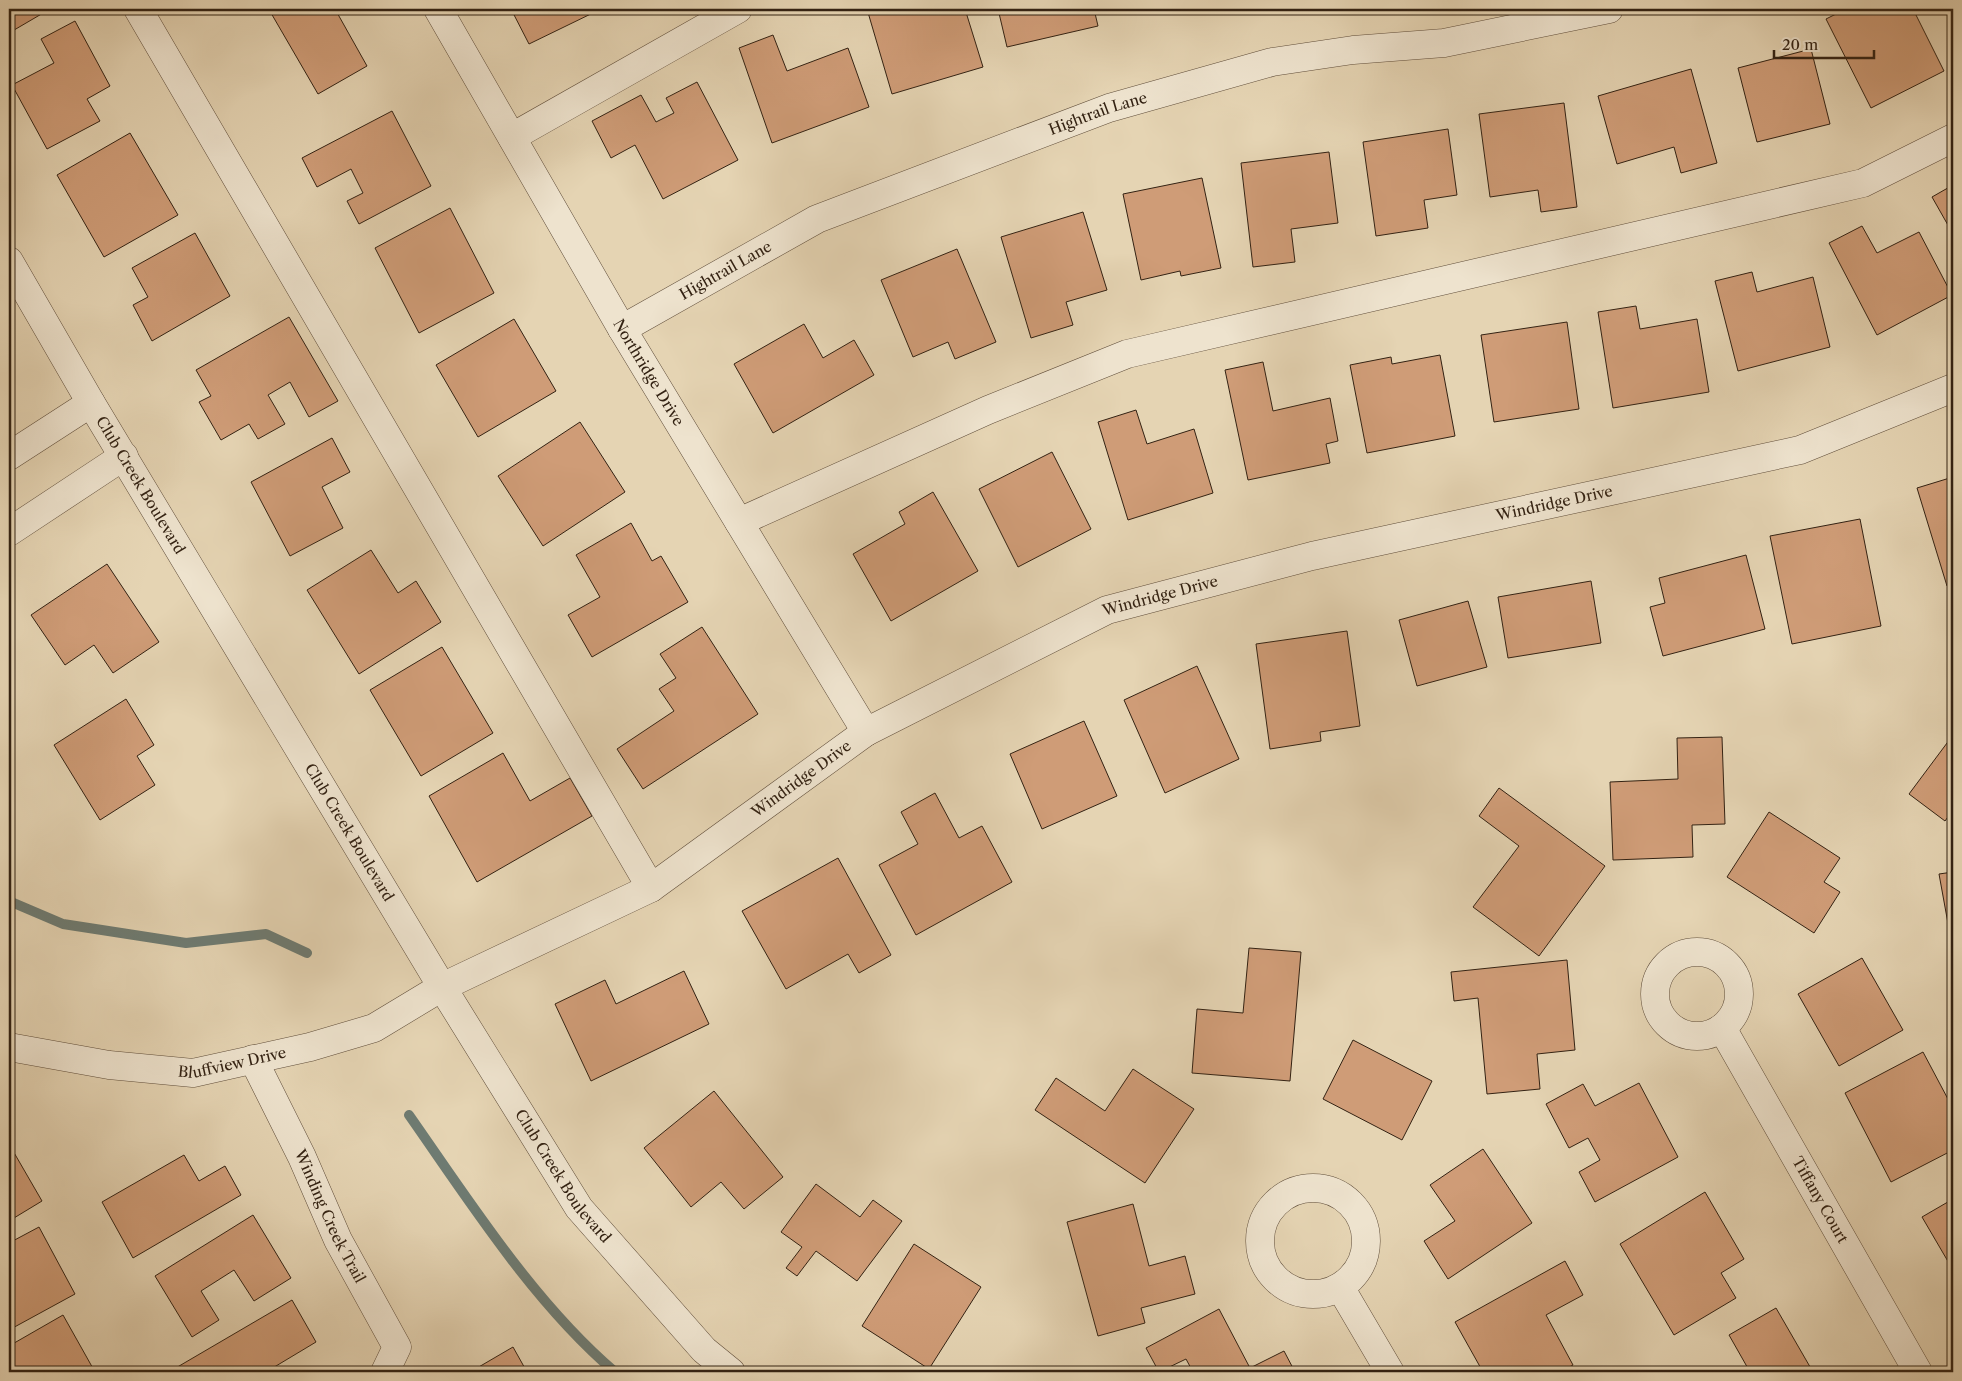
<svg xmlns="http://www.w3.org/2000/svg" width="1962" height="1381" viewBox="0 0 1962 1381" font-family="'Libre Caslon Text',serif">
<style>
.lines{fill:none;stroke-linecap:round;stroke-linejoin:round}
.stream{stroke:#6e7b72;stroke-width:10}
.building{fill:#cf9c77;stroke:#332213}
.minor-casing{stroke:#604e3b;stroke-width:29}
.minor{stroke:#eee3ce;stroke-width:28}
.labels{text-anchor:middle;stroke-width:5;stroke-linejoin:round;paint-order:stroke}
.street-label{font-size:15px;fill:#332213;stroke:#eee3ce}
</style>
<rect width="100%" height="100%" fill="#e5d4b3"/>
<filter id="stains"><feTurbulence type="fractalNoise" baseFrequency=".004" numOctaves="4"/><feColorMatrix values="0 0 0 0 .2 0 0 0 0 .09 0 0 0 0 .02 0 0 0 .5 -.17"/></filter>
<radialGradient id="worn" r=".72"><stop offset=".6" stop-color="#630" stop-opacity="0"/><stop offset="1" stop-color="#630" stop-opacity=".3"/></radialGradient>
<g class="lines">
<path class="stream" d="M9 901 63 924 186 943 266 934 307 953
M409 1115C470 1202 534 1303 615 1372"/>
</g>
<path class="building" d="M9 9H50L9 33Z
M279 9H335L367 66 318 94 271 13Z
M511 9H601L529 44Z
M867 9H905L906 14 925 9H965L983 67 892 94Z
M998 9H1094L1098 26 1007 47Z
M1131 9H1169L1132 14Z
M1846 9H1913L1944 71 1871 108 1826 19Z
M75 21 110 86 87 99 100 121 47 149 12 85 54 63 41 39Z
M773 35 787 71 848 48 869 107 772 143 739 48Z
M1811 49 1830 124 1757 142 1738 68Z
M1691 69 1717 163 1681 173 1674 147 1617 164 1598 96Z
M697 82 738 160 663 199 635 145 611 158 592 121 641 95 656 122 674 113 666 98Z
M1564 103 1577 207 1541 212 1538 190 1490 197 1479 114Z
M392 111 431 186 359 224 347 201 363 193 351 169 317 187 302 158Z
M1448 129 1457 195 1424 200 1428 228 1376 236 1363 142Z
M130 133 178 215 104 257 57 175Z
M1329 152 1338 223 1291 229 1295 262 1253 267 1241 163Z
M1202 178 1221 268 1181 276 1180 271 1141 280 1123 194Z
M1953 185V234L1932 197Z
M450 208 494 293 419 333 375 248Z
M1083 212 1107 290 1066 302 1073 325 1031 338 1001 237Z
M1862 226 1877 253 1919 232 1952 295 1877 335 1829 243Z
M195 233 230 296 152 341 133 305 148 297 132 268Z
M957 249 996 342 955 359 948 342 913 357 881 280Z
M1752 272 1757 292 1813 277 1830 347 1738 371 1715 281Z
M1636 306 1640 329 1697 319 1709 392 1613 408 1598 312Z
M289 317 338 401 309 417 290 382 268 395 285 424 258 439 249 424 221 440 199 402 211 396 196 370Z
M514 319 556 391 478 437 436 365Z
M1567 322 1579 409 1494 422 1481 335Z
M804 324 823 358 854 340 874 375 773 433 734 364Z
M1440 355 1455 436 1367 453 1350 365 1391 357 1392 364Z
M1263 362 1273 411 1330 398 1338 441 1326 444 1330 463 1248 480 1225 370Z
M1136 410 1147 444 1194 429 1213 493 1128 520 1098 422Z
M580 422 625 492 543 546 498 476Z
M332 438 350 472 322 487 343 528 290 556 251 482Z
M1052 452 1091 529 1018 567 979 489Z
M1953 477V584L1947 586 1917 488Z
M933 492 978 571 891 621 853 554 905 524 899 512Z
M1860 519 1881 626 1792 644 1770 536Z
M631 523 652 561 661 556 688 602 592 657 568 615 600 597 576 555Z
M371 550 398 593 416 581 441 622 359 674 307 590Z
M1746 555 1765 629 1663 656 1650 607 1665 603 1659 578Z
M107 564 159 642 113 673 94 645 65 665 31 615Z
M1591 581 1601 643 1508 658 1498 597Z
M1468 601 1487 667 1417 686 1399 620Z
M702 627 758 714 643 789 617 749 674 711 659 689 676 678 660 654Z
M1347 631 1360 726 1320 732 1321 741 1270 749 1256 644Z
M442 647 493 733 421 776 370 690Z
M1197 666 1239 759 1165 793 1124 700Z
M126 699 154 745 137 756 155 785 100 820 54 745Z
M1084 721 1117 796 1042 829 1010 754Z
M1953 735V810L1945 821 1909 794Z
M1722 737 1725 824 1692 825 1693 857 1613 860 1610 782 1678 779 1677 738Z
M503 753 530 801 570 778 592 816 477 882 429 796Z
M1499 788 1605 866 1539 956 1473 907 1519 846 1479 816Z
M935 793 959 838 982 826 1012 882 916 935 879 865 918 844 901 812Z
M1769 812 1840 858 1824 882 1840 892 1814 933 1727 877Z
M838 858 891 955 859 973 848 954 786 989 742 911Z
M1953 872V951L1939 874Z
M1249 948 1301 952 1290 1081 1192 1073 1197 1009 1243 1013Z
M1862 958 1903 1030 1839 1066 1798 994Z
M1567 960 1575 1050 1537 1054 1540 1089 1487 1094 1478 998 1454 1001 1451 972Z
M684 971 709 1024 591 1081 555 1004 605 980 616 1004Z
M1353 1040 1432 1081 1402 1140 1323 1099Z
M1923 1052 1949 1101 1953 1099V1150L1891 1182 1845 1093Z
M1133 1069 1194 1109 1145 1183 1035 1110 1056 1078 1105 1111Z
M1639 1083 1678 1157 1595 1202 1579 1172 1600 1160 1588 1138 1569 1148 1546 1104 1583 1084 1595 1106Z
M714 1091 783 1177 744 1209 721 1182 691 1207 644 1148Z
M9 1144 42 1201 9 1221Z
M1483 1149 1532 1223 1448 1279 1424 1241 1455 1221 1430 1185Z
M184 1155 199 1181 225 1166 241 1195 133 1258 102 1202Z
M816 1184 860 1217 873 1200 902 1221 857 1281 816 1251 797 1276 786 1268 802 1247 781 1232Z
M1705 1192 1744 1259 1721 1273 1736 1298 1674 1335 1620 1244Z
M1953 1199V1270L1922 1217Z
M1133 1204 1149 1266 1185 1256 1195 1294 1141 1308 1145 1323 1098 1336 1067 1222Z
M253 1215 291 1278 254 1301 234 1270 201 1291 219 1320 192 1337 155 1276Z
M39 1227 75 1294 9 1330V1243Z
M914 1244 981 1287 929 1369 862 1326Z
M1565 1261 1583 1295 1546 1315 1573 1365 1560 1372H1483L1455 1322Z
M292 1300 316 1342 266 1372H176L174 1369Z
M1776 1308 1813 1372H1750L1729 1335Z
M1219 1309 1250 1368 1284 1351 1295 1372H1193L1186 1359 1159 1372 1146 1348Z
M63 1315 95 1372H9V1346Z
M513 1347 527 1372H480L477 1368Z"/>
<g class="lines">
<g class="minor-casing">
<g id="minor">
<path d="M138 9 651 888"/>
<path id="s1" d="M438 9 622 329 866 732"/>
<path d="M512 137 738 9"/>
<path id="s2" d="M9 261 91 403 442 987 579 1208 704 1350 731 1372"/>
<path id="s3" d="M622 329 817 219 1109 108 1272 62 1353 50 1444 43 1609 9"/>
<path d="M9 456 91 403"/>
<path d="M739 522 988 410 1127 354 1863 183 1953 138"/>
<path d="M9 532 124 456"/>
<circle cx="1697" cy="994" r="42"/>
<path id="s4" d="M1722 1028 1918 1372"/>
<path id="s5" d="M9 1047 109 1065 193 1073 310 1047 374 1028 442 987 651 888 866 732 1107 610 1312 556 1800 450 1953 388"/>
<path id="s6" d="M253 1059 302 1157 338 1240 397 1347 385 1372"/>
<circle cx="1313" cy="1241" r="53"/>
<path d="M1340 1287 1390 1372"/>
</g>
</g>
<use href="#minor" class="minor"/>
</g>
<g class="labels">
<g class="street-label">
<text dy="5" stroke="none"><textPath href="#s3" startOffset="524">Hightrail Lane</textPath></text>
<text dy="5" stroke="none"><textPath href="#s3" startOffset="119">Hightrail Lane</textPath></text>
<text dy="5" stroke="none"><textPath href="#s1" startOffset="420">Northridge Drive</textPath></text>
<text dy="5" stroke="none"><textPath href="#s2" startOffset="260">Club Creek Boulevard</textPath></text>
<text dy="5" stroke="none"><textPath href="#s5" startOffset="1679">Windridge Drive</textPath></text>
<text dy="5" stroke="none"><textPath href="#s5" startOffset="1274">Windridge Drive</textPath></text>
<text dy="5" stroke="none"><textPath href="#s5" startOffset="869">Windridge Drive</textPath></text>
<text dy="5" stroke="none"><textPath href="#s2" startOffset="665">Club Creek Boulevard</textPath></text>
<text dy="5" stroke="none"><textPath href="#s5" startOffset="226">Bluffview Drive</textPath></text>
<text dy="5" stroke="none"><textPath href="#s2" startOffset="1070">Club Creek Boulevard</textPath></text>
<text dy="5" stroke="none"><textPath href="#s4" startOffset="198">Tiffany Court</textPath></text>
<text dy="5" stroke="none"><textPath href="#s6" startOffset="175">Winding Creek Trail</textPath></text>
</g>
</g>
<rect width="1962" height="1381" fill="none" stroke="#e5d4b3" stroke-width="30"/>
<rect x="10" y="10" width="1942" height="1361" fill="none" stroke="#332213" stroke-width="2.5"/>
<rect x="15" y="15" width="1932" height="1351" fill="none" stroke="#332213"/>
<path d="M1774 50v8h100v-8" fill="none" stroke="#332213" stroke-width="2.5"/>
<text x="1782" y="50" font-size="15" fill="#332213" stroke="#eee3ce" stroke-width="4" paint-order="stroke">20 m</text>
<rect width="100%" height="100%" filter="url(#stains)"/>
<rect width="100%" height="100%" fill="url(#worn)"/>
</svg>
